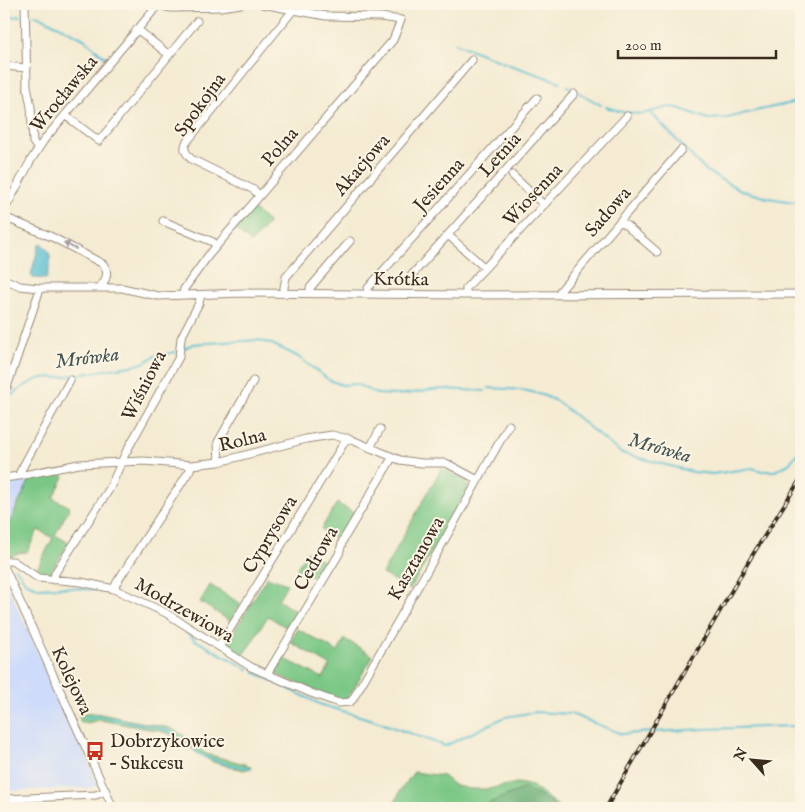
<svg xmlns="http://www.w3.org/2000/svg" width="805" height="812" viewBox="0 0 805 812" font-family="'IM FELL English',serif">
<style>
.built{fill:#cedbfa}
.green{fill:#7ac785;stroke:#5a7852}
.forest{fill:#63ac72;stroke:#4f6b48}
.water{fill:#55bed1;stroke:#487478}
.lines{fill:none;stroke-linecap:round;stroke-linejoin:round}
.stream{stroke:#55bed1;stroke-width:2}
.minor-casing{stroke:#988a78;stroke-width:9}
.minor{stroke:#fff;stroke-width:7}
.rail-casing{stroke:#3b2a1e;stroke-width:4}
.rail{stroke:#fcf5e5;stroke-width:2;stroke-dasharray:5.5;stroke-linecap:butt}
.oneway{fill:#a79f9a}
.labels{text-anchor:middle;stroke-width:4;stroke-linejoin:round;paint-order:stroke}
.street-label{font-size:19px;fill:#3b2a1e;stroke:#fcf5e5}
.poi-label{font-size:19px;fill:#3b2a1e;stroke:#fcf5e5;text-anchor:start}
.water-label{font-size:20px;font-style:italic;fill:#435654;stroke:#fcf5e5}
</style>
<rect width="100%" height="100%" fill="#fcf5e5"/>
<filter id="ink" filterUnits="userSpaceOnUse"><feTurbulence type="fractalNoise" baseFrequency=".02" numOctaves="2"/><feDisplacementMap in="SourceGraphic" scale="10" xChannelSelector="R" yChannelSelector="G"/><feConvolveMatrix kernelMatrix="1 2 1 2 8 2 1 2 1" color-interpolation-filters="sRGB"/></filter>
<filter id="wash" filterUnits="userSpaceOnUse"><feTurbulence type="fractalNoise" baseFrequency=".0096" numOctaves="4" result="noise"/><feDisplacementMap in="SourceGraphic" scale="20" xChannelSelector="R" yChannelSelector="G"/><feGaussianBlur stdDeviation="1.12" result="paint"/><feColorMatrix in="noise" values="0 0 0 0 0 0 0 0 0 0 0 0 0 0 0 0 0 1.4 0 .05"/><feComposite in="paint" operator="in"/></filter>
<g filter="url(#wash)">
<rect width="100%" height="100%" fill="#f4ebd2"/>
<path class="built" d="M30 479 4 534V484Z
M4 578 99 785 88 788 4 791Z"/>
<path class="green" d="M252 208 269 223 251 243 234 228Z
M441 469 466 480 468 487 410 590 403 585 382 574Z
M59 471 64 477 53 498 70 507 55 535 69 543 50 573 41 574 35 572 53 538 38 530 27 552 18 553 8 558 4 549V534L30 479Z
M337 503 354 513 338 540 321 529Z
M307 551 324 562 322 566 325 568 318 581 297 568Z
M267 577 287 584 278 600 298 613 289 629 268 616 242 658 227 648V643Z
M210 585 241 604 230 621 200 602Z
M298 629 338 652 345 639 373 656 348 698 340 701 272 673 279 656 323 678 330 665 290 642Z
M95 713 170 728 183 735 206 754 245 764 250 766 252 768 243 770 213 762 197 753 175 736 160 731 100 720 87 723H81L78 714Z
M414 772 443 776 454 785 469 789H488L517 783 532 786 561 808H555L552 803 525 788 477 808H393L400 791Z"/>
<path class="forest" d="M525 788 552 803 555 808H477Z"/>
<path class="water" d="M42 244C54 253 50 264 47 277L46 279 33 278 31 274 39 245Z"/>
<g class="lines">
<path class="stream" d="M33 15 39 16 84 39 106 58
M4 18 20 16
M455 43 507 64 560 82
M567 86 601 105
M606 107 622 112 642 114 669 107 678 108 708 119 727 118 755 111 801 101
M651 113 704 169 720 179 743 191 768 198 801 203
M792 287 801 276
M183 349 193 344 259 340 272 344 297 356 329 380 342 385 356 384 377 394 398 395 440 389 485 391
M489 388C516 389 533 389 558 402L621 453 693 472 713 474 752 468 762 471H775L789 464 801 448
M4 398H7C22 389 36 374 55 378L137 365 145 362 155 356 176 352
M14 568 18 571 25 582 39 588 61 587 106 591 162 615 181 627 195 640 248 669
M254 672 322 705 373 720 445 746 505 717 536 712 571 714 622 734 705 729 794 726 801 725
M84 718 94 716 104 717 156 727 174 733 203 756 223 763 250 768"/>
</g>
</g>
<g filter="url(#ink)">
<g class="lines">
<g class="minor-casing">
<path id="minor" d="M25 4 27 86 31 107 33 142 38 149
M163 4 166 7 172 8 220 7 241 4
M137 29 169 55
M4 66 27 68
M65 115 99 141 197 21
M512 175 544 205
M259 195 254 190 191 159C186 153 183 150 186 143L294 9
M4 211 31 160 44 140 159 4
M4 217 52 237 103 264C110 272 106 282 98 288
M163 221 213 242 216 246
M621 221 657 252
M448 235 485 268
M411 276 574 94
M4 279 20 286 38 288H122L158 296 243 293 466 295 801 294
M283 293 286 277 472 60
M310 293V288L350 241
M367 294 368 288 537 98
M183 295 184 289 208 256 393 40 401 20 381 17 326 16 262 4
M466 295V288L627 116
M560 295V291L681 150
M7 387 40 289
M370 448 380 429
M219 462 218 442 253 381
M19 476 20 472 70 380
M4 478 19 476 79 464 144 461 191 465 219 462 306 439 332 435 352 440 400 460 422 463H446L478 480
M4 561H13L38 578 81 582 114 589 166 613 251 667 311 693 339 703 350 702 353 699 435 557 509 425
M4 566 113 808
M54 580 55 573 110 488 125 454 179 357 181 338 199 303 201 295
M114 589 117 582 190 470 191 465
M219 647 347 438
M267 674 339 554 343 540 392 458
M4 799 96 795 106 791"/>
</g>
<use href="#minor" class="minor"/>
<g class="rail-casing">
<path id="rail" d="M606 808 750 559 801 478"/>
</g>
<use href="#rail" class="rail"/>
</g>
<defs><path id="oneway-solid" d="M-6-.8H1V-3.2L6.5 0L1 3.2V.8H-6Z" transform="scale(1.25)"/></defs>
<use class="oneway" href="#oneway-solid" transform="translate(70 246) rotate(-154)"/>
</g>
<defs>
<g id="bus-bare" transform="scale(1.5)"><path d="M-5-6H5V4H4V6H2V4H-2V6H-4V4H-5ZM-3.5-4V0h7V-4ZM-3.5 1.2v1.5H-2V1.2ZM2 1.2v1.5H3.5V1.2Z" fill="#c8321e" stroke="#fcf5e5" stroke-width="2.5" paint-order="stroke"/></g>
</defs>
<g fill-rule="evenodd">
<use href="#bus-bare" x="95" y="751"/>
</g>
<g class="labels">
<g class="street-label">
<text transform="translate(63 93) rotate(-50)" y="7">Wrocławska</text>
<text transform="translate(199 104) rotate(-54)" y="7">Spokojna</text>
<text transform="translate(279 146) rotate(-49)" y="7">Polna</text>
<text transform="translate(499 154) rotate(-48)" y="7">Letnia</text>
<text transform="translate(361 164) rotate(-49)" y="7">Akacjowa</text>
<text transform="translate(438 184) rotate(-48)" y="7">Jesienna</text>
<text transform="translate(532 194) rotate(-47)" y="7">Wiosenna</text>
<text transform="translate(607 211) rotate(-49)" y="7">Sadowa</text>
<text transform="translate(401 278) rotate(1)" y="7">Krótka</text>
<text transform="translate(143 385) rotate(-63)" y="7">Wiśniowa</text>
<text transform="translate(242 439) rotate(-14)" y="7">Rolna</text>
<text transform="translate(269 534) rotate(-59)" y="7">Cyprysowa</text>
<text transform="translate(315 558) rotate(-61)" y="7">Cedrowa</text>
<text transform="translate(415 558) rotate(-60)" y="7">Kasztanowa</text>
<text transform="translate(185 609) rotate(30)" y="7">Modrzewiowa</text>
<text transform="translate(73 680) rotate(65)" y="7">Kolejowa</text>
</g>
<g class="poi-label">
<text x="110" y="747">Dobrzykowice<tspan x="110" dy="22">– Sukcesu</tspan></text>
</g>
<g class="water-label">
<text transform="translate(87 357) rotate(-7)" y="7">Mrówka</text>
<text transform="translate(660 447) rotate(16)" y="7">Mrówka</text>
</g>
</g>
<rect width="805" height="812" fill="none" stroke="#fcf5e5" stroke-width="20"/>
<g transform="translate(752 760) rotate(297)" stroke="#fcf5e5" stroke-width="4" paint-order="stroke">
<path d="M0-4L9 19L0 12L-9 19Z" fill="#3b2a1e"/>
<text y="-8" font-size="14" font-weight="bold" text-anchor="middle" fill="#3b2a1e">N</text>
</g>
<path d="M618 50v8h158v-8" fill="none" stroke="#3b2a1e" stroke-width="2.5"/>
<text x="625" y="50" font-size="15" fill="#3b2a1e" stroke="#fcf5e5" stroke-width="4" paint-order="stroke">200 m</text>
</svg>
